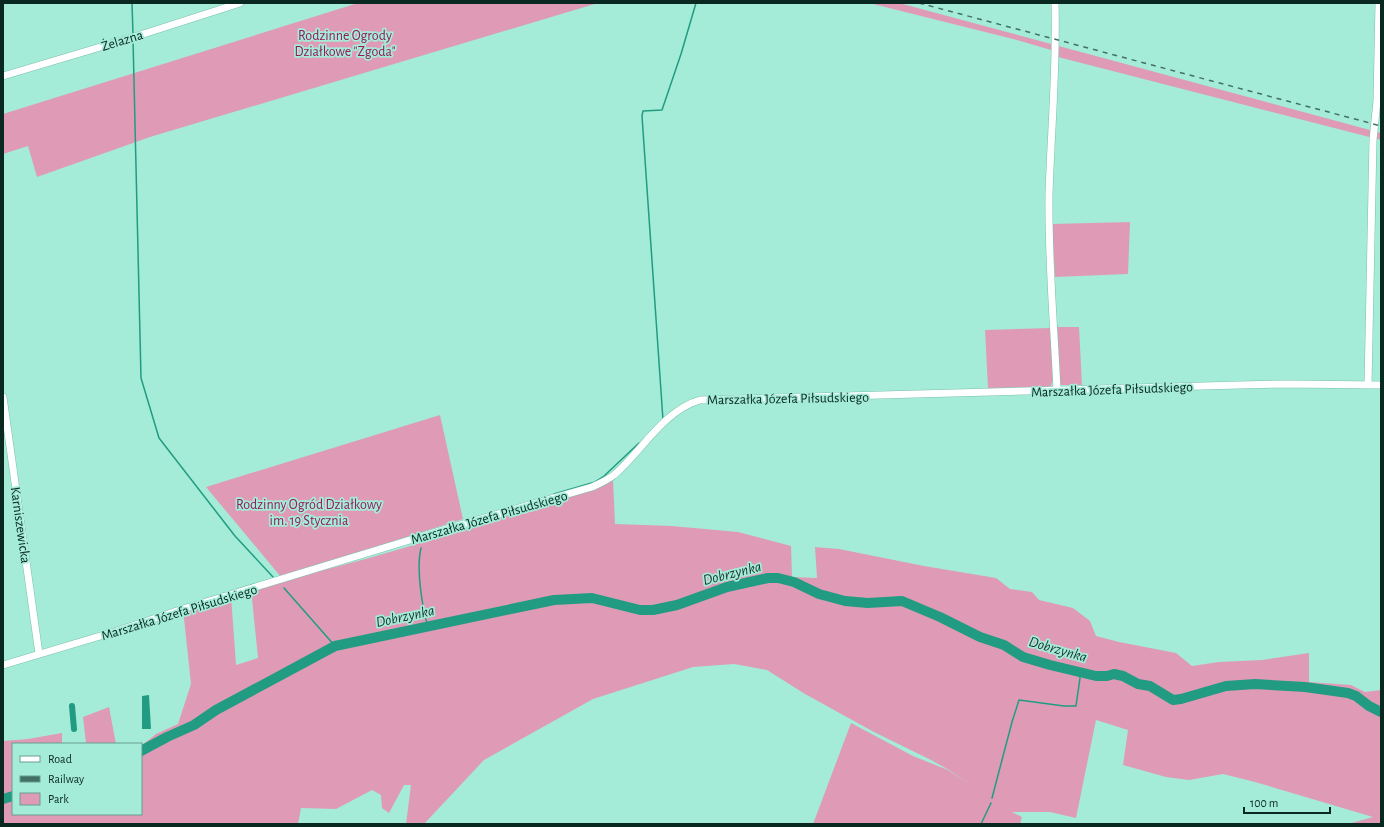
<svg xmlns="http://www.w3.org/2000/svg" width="1384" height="827" viewBox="0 0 1384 827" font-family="'Alegreya Sans',sans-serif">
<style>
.green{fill:#df9bb6}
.water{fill:#219c82}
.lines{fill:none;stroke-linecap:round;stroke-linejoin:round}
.stream{stroke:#219c82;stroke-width:1.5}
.canal{stroke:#219c82;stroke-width:6}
.river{stroke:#219c82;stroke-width:10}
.minor-casing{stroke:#7ac1ac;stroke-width:8}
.minor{stroke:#fff;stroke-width:7}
.rail{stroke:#427164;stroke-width:1.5;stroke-dasharray:5 5;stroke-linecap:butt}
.labels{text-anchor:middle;stroke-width:3.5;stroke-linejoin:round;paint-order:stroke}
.park-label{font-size:14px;fill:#96195c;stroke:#a4ecd7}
.street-label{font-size:14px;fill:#092820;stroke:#a4ecd7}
.water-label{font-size:15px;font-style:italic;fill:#1c352e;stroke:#a4ecd7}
</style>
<rect width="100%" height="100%" fill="#a4ecd7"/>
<path class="green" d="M358 3H598L150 137 37 177 28 146 3 154V114Z
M869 3H899L1381 133V140L1058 57V52L1013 39Z
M1130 222 1128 274 1055 277 1052 224Z
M1057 327H1079L1082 385H1060Z
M1051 328 1053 380 1051 386 1049 387 988 388 985 330Z
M440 415 463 519 281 577 206 487Z
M613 480 615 524 672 526 738 532 791 546 792 577 817 578 815 547 839 549 924 566 996 578 1010 589 1032 592 1039 600 1073 608 1090 621 1096 636 1119 642 1176 653 1192 666 1219 662 1262 660 1309 653V682L1351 685 1365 692 1381 690V824H1348L1373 817 1255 782 1223 774 1189 780 1166 777 1123 765 1128 730 1096 720 1076 818 1050 812H1012L1022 817 1020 824H813L851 723 913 756 948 770 966 782 949 770 931 760 874 732 805 694 767 670 734 664 693 667 593 699 484 760 424 824H406L411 785H404L389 813 382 808 381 795 372 790 336 809 301 808 298 824H3V741L28 739 62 733V744H13V814H141V746L156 734 178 724 191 684 183 609 231 595 236 665 258 658 251 589C290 578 330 569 369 558 444 537 518 512 592 487L595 490Z
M109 707 116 744H86L83 717Z"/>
<path class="water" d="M149 695 151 729H142V696Z"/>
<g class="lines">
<path class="stream" d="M132 3 133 35
M133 39 141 378 159 438 235 536 273 577
M663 420 642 116 643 111 662 110 681 54 696 3
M554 494 595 482 603 477 639 443
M421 548C416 569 422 606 428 627
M284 588 335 646
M992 798 1012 722 1019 700 1064 706H1076L1081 671
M981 824 991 803"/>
<path class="canal" d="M72 706 74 729"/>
<path class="river" d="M141 751 167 737 194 725 216 710 335 646 554 600 592 598 640 610H653L677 605 727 587 768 578H778L794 582 819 594 845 601 868 603 902 601 940 617 980 637 1004 645 1023 657 1050 665 1096 676H1107L1114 674 1123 676 1138 684 1150 686 1173 700 1181 699 1226 686 1255 684 1305 687 1348 693 1356 696 1369 706 1381 712
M3 799 13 796"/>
<g class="minor-casing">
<path id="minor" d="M1055 3C1057 67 1051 130 1049 194 1048 259 1054 325 1057 390
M3 76 134 37 240 3
M1368 385 1373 140 1377 101 1379 3
M3 397 39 654
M3 665 117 631 183 609 446 529 592 487C599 484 607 480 614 475 641 452 664 410 700 400L1239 385 1286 384 1381 385"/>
</g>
<use href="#minor" class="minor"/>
<path class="rail" d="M919 3 1381 126"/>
</g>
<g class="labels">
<g class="park-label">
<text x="345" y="40">Rodzinne Ogrody<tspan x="345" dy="16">Działkowe "Zgoda"</tspan></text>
<text x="309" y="509">Rodzinny Ogród Działkowy<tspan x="309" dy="16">im. 19 Stycznia</tspan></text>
</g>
<g class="street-label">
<text transform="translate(122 40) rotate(-17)" y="5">Żelazna</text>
<text transform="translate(1112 389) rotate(-2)" y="5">Marszałka Józefa Piłsudskiego</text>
<text transform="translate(788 398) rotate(-1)" y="5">Marszałka Józefa Piłsudskiego</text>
<text transform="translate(489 517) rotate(-16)" y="5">Marszałka Józefa Piłsudskiego</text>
<text transform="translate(21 525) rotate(82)" y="5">Karniszewicka</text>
<text transform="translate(179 612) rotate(-17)" y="5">Marszałka Józefa Piłsudskiego</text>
</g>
<g class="water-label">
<text transform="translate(732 573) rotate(-14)" y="5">Dobrzynka</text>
<text transform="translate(405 616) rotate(-12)" y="5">Dobrzynka</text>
<text transform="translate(1058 649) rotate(16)" y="5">Dobrzynka</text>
</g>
</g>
<rect width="1384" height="827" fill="none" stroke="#092820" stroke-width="8"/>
<rect x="12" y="743" width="130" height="72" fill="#a4ecd7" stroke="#669e8e"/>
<rect x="20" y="756" width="20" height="6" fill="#ffffff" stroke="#669e8e"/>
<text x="48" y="763" font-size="12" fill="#092820">Road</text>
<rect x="20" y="776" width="20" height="6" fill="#427164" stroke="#669e8e"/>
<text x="48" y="783" font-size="12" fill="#092820">Railway</text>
<rect x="20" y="793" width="20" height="12" fill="#df9bb6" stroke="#669e8e"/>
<text x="48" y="803" font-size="12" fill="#092820">Park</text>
<path d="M1244 807v6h86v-6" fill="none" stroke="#092820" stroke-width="2"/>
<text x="1250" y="807" font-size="12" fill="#092820" stroke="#a4ecd7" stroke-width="3" paint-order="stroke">100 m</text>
</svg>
